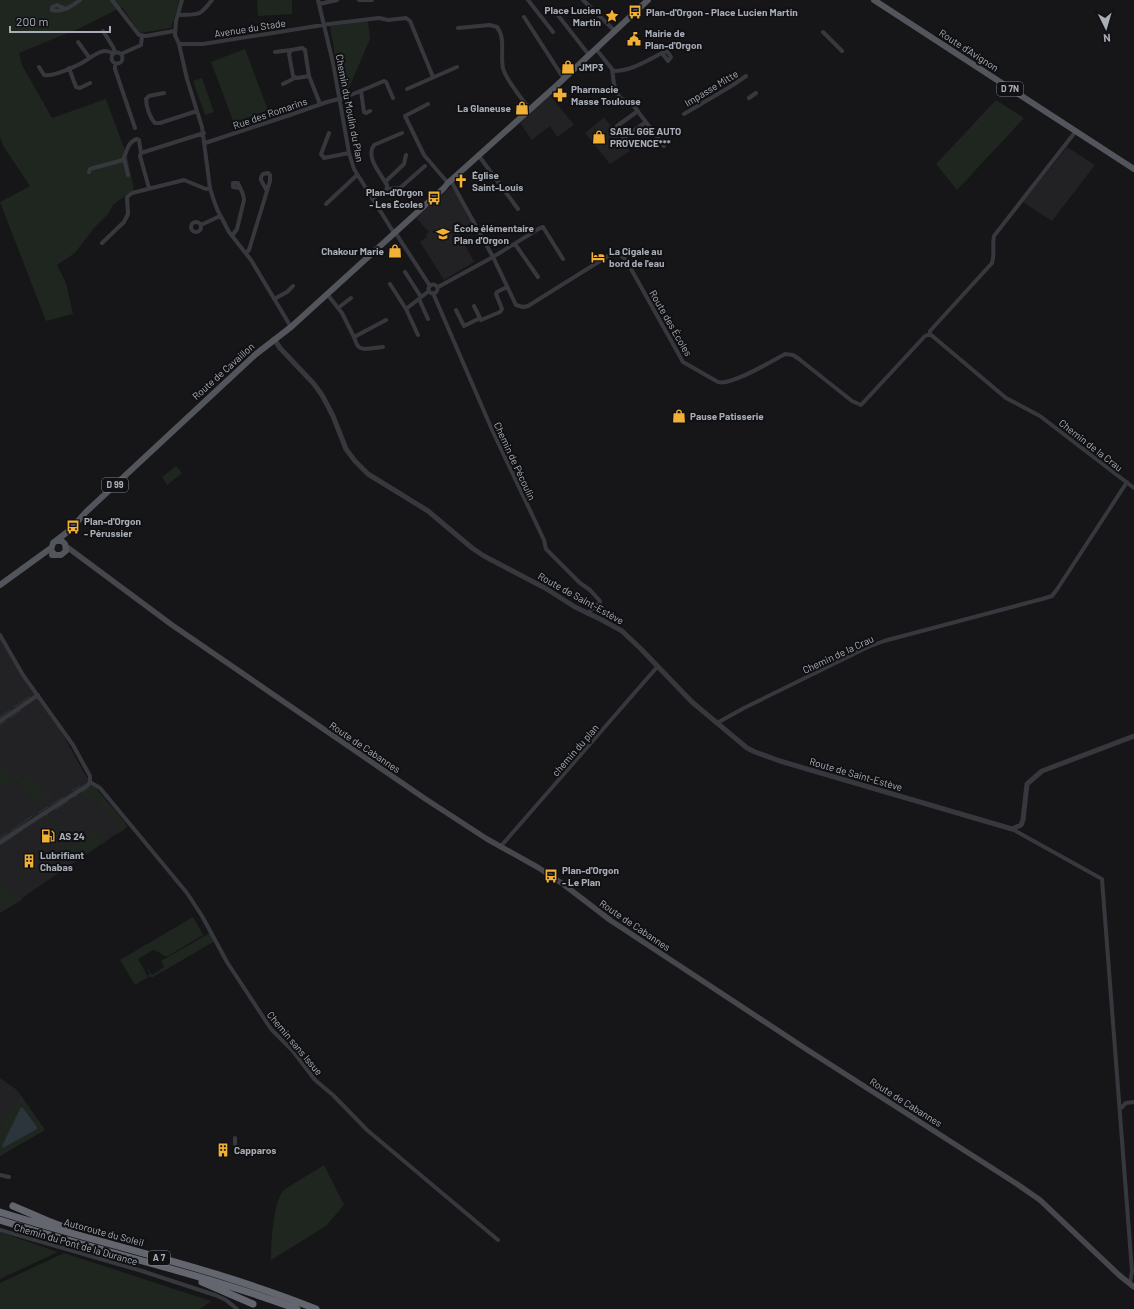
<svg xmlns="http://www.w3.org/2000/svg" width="1134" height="1309" viewBox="0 0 1134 1309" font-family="Barlow,sans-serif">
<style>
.built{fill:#222225}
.green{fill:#1e261f;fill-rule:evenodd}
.water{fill:#2c353c}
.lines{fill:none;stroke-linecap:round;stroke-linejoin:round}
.stream{stroke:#2c353c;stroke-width:1}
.minor{stroke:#37383d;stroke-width:4}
.tertiary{stroke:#37383d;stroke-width:5}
.secondary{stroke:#45474d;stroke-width:5.5}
.primary{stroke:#53555c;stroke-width:6}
.motorway{stroke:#63666e;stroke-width:7}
.labels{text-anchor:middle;stroke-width:4;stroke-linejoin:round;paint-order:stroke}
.shield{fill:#111113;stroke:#7b7e86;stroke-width:1}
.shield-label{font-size:9px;font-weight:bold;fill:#a8adb8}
.poi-label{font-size:10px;font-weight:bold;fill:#a8adb8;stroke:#111113;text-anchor:start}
.street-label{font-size:10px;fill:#a8adb8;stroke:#111113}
</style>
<rect width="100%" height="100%" fill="#161618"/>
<path class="built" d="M550 95 574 125 557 137 550 126 532 140 520 123Z
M604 117 630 151 610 164 585 133Z
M1067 147 1095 165 1052 221 1023 202Z
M451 187 458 196 472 223 458 231 474 262 444 280 420 242 427 237 425 235 429 232 416 218Z
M0 637 25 681 62 733 86 776 128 826 0 913Z
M0 1078 17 1090 45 1130 0 1156Z"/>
<path class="green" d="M0 0H180L171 28 140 33 122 7 78 29 19 53 22 65 52 118 106 99 127 156 134 189 113 205 109 213 94 228 75 253 57 265 66 283 73 314 46 321 0 202 30 186 4 147 0 138Z
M257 0H292V14L258 16Z
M368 21 370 39 347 92 341 90 330 26Z
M245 49 268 110 234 123 211 62Z
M202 78 214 112 205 115 193 81Z
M996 100 1024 118 957 190 936 164Z
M176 466 182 473 167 485 162 477Z
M0 759 12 778 25 771V775L14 781 13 780 0 788V771L3 769 0 765Z
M35 771 37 774 31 778 35 784 39 782 46 794 51 791 54 795 49 799 48 798 44 800 45 802 43 804 39 799 33 802 19 781Z
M89 787H93L96 789 126 826 125 829 103 844 97 835 101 842 70 862 61 850 65 847 66 843 54 824 45 817 46 814 48 817 50 815 69 845 77 844 94 832H96L74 799 78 796 85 814 102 841 106 842 119 833V825L94 798 86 799 81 794 82 793 81 791Z
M0 881 7 890 23 899 0 913Z
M193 917 203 935 168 956H164L157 951 153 950 138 959 148 977 135 985 120 960Z
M210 933 215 941 153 977H149L148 975 150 974 147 969H148L152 975 164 967 161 961Z
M20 1094 45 1130 0 1156C0 1148 0 1138 0 1130 3 1117 19 1107 20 1094ZM22 1107 37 1126V1129L3 1148Z
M324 1165 344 1205 326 1226 271 1260C271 1243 273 1206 282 1192 285 1188 317 1170 324 1165Z
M0 1232 58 1252 0 1279Z
M64 1253 211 1301 200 1309H0V1283Z"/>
<path class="water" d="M21 1107 23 1108 37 1127V1129L3 1148 2 1146Z"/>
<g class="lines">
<path class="stream" d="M14 707 29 697
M0 717 10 710
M10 718 20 711
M0 725 6 721
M72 791 80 786
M82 792 87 789
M74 797 77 795
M51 805 64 797
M56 809 68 801
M39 812 48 807
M46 815H47
M11 831 32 816
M0 838 7 833
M0 845 22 830"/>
<path class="minor" d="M112 0 139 35 146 36 174 31
M182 0 176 21 175 35 179 44 187 79 202 127 210 188 213 198 217 209 229 232 251 260 291 327
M318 0 333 63 349 153 354 169 394 233
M359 0H372
M528 0 553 32
M583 0 615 31
M319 4 337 0
M66 9 57 5 52 7V10C63 13 72 6 80 0
M557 14 589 55
M178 15C199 14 199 17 212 0
M524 17 564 79
M458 28 490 25 497 27C506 38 500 55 503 68 505 79 523 100 530 110
M103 31 113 47 115 52
M823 32 842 51
M78 42 89 57
M179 44H203L329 24 379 18 388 20 406 18 410 21 433 77
M596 49 612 69 614 84 619 96 621 99 630 101 664 146
M275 52 291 50
M111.5 58a5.5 5.5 0 1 1 11 0a5.5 5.5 0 1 1-11 0Z
M121 54 141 45 142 36
M115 63V69L135 128
M39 67 44 75C53 77 77 66 85 61 93 56 104 46 113 54
M69 68 76 87 80 88 90 83
M613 71C631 71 646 61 662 53L667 51 671 57 668 61 662 53
M309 76 297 78 293 76 289 54 291 50 302 48 305 50 309 76 320 104
M283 84 295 78
M407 89 457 67
M361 91 364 112 366 113 370 111
M164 93 149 96 146 99C146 106 150 118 155 123H160L197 111
M749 98 756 93
M339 100 384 81 386 82 393 98
M428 104 405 116 424 155 448 183
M638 111 617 126 618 130 623 137H625L646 122
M684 114 733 85 746 76
M1076 131 994 236C992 245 995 254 992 263L930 331V334L1006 398 1040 416 1134 488
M329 133 321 154 324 158 349 153
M205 143 290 115 327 102 339 99
M479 156 518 209
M124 158 128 175
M89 172 90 169 123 160C127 152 127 142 137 139L139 140 141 153
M451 181 493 257 516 305 523 307 528 306 608 256C616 253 620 254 626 260L683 362 718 382C731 386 772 361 785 354L793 355 799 359 852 401 861 405 925 336 930 334
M385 182 404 164 406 155
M149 188 140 156 141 153 204 133
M387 189 400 188 425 166
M372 199 387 189V185C381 174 365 157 374 145L402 133
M326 204 357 175
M191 227a5 5 0 1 1 10 0a5 5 0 1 1-10 0Z
M201 225 220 216
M395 232 430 286
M232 236 237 229 244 200C244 194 240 188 238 183H233V187L240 188
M102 243 124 222 128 214 127 197 132 193 184 180 206 189 210 188
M515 244 538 277
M246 253 249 250 270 181V175L268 173 263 174 261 177V180L267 191
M405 272 421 297
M390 284 406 309 418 335
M428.5 289a4.5 4.5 0 1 1 9 0a4.5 4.5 0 1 1-9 0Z
M438 287 493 257 540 228 543 227 563 259
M433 293 493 432 544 540 546 549 580 583 590 590 600 601V603L591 610 588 614
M327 294 342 313 354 337 386 320
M274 299 287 292 293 286
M419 299 428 319
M474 306 481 320 500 312 502 309 496 294 497 292 507 287
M338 308 351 298
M406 309 429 291
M456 310 464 326 480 318
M354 337C355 339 356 344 358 346 362 352 377 347 383 347
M0 635 23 675 73 745 90 776V782
M0 721 38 695
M717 723 744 708 868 647 884 641 1042 599 1052 596 1058 588 1127 482
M90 782 100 788 187 893 202 916 227 962 271 1029 292 1050 315 1080 333 1095 367 1130 498 1240
M1012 829 1102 879 1132 1271 1130 1283
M0 842 88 785 90 782
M501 846 658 666
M1120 1109 1126 1103 1134 1102
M235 1138V1144
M0 1175 9 1177
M0 1230 142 1271 215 1295 226 1300 237 1309"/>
<path class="tertiary" d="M274 339 280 348 314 384 322 395 333 416 346 449 355 461 368 474 428 511 472 548 484 556 545 588 575 607 602 620 622 631 641 649 692 702 747 748 755 752 780 761 1012 829 1021 825 1023 820 1027 784 1042 771 1134 736"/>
<path class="secondary" d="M67 547 172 625 424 798 487 839 539 868 563 884 610 920 806 1049 1017 1184 1040 1200 1119 1275 1134 1287"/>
<path class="primary" d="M874 0 1134 169
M52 555H61L66 551 65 544 62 541H58
M55 555 51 550 53 543 70 530 86 512 256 354 291 327 444 188 448 183 556 86 648 0
M0 585 51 548"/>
<path class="motorway" d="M13 1206 48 1221 69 1229
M0 1212C105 1245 214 1268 316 1309
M0 1220C98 1251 200 1273 297 1309
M202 1282 253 1304"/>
</g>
<defs>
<g id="bus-bare" transform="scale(1.08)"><path d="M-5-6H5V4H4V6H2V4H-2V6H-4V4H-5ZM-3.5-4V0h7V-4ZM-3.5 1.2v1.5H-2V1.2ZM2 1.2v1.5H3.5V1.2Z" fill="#f2b134" stroke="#111113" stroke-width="2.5" paint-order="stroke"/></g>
<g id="sight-bare" transform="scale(1.08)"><path d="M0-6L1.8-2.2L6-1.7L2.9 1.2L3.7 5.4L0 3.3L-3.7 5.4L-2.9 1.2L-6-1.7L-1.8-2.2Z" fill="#f2b134" stroke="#111113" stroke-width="2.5" paint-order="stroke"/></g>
<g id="civic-bare" transform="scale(1.08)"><path d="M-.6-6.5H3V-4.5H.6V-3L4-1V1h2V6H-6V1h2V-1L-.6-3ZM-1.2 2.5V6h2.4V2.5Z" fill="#f2b134" stroke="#111113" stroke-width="2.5" paint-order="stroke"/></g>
<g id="shop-bare" transform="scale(1.08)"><path d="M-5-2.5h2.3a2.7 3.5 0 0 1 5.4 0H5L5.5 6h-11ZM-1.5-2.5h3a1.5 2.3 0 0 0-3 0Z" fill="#f2b134" stroke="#111113" stroke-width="2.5" paint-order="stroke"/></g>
<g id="pharmacy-bare" transform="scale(1.08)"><path d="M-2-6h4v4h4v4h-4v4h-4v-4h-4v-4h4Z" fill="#f2b134" stroke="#111113" stroke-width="2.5" paint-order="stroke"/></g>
<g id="church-bare" transform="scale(1.08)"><path d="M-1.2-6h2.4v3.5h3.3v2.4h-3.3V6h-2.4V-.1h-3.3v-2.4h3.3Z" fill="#f2b134" stroke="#111113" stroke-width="2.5" paint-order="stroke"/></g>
<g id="school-bare" transform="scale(1.08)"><path d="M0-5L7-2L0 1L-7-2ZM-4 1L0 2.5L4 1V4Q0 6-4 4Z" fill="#f2b134" stroke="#111113" stroke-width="2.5" paint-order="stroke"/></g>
<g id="hotel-bare" transform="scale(1.08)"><path d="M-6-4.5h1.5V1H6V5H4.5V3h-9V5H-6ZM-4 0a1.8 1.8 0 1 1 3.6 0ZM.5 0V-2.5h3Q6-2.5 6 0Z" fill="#f2b134" stroke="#111113" stroke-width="2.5" paint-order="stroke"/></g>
<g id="fuel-bare" transform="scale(1.08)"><path d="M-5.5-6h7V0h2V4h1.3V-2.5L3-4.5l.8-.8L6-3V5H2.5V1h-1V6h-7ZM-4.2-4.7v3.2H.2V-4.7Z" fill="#f2b134" stroke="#111113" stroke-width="2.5" paint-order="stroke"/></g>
<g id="building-bare" transform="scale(1.08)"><path d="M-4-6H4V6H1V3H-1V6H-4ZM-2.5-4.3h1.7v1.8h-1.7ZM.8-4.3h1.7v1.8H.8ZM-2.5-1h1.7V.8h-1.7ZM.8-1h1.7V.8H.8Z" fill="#f2b134" stroke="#111113" stroke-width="2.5" paint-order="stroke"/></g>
</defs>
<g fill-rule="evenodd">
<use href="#bus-bare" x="635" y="12"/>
<use href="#sight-bare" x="612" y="16"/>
<use href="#civic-bare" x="634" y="39"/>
<use href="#shop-bare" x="568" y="67"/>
<use href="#pharmacy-bare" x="560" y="95"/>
<use href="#shop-bare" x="522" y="108"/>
<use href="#shop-bare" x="599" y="137"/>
<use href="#church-bare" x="461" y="181"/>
<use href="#bus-bare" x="434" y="198"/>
<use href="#school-bare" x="443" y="234"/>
<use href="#shop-bare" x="395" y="251"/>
<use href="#hotel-bare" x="598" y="257"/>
<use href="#shop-bare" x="679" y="416"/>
<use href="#bus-bare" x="73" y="527"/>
<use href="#fuel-bare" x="48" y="836"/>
<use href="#building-bare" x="29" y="861"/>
<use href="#bus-bare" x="551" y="876"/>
<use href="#building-bare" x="223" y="1150"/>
</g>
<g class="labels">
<g class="shield">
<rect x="997" y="82" width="26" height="14" rx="3"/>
<rect x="102" y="478" width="26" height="14" rx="3"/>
<rect x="148" y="1251" width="22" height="14" rx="3"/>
</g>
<g class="shield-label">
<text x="1010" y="92">D 7N</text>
<text x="115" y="488">D 99</text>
<text x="159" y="1261">A 7</text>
</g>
<g class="poi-label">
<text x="601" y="14" text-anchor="end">Place Lucien<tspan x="601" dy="12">Martin</tspan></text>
<text x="646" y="16">Plan-d'Orgon - Place Lucien Martin</text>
<text x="645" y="37">Mairie de<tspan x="645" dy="12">Plan-d'Orgon</tspan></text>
<text x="579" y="71">JMP3</text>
<text x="571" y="93">Pharmacie<tspan x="571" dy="12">Masse Toulouse</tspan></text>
<text x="511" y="112" text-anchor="end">La Glaneuse</text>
<text x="610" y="135">SARL GGE AUTO<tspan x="610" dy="12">PROVENCE***</tspan></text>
<text x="472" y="179">Église<tspan x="472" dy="12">Saint-Louis</tspan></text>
<text x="423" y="196" text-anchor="end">Plan-d'Orgon<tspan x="423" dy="12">- Les Écoles</tspan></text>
<text x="454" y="232">École élémentaire<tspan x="454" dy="12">Plan d'Orgon</tspan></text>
<text x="384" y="255" text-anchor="end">Chakour Marie</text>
<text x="609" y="255">La Cigale au<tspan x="609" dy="12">bord de l'eau</tspan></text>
<text x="690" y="420">Pause Patisserie</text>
<text x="84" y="525">Plan-d'Orgon<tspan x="84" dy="12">- Pérussier</tspan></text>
<text x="59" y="840">AS 24</text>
<text x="40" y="859">Lubrifiant<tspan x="40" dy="12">Chabas</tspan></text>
<text x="562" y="874">Plan-d'Orgon<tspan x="562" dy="12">- Le Plan</tspan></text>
<text x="234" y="1154">Capparos</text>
</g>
<g class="street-label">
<text transform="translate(250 28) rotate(-9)" y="4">Avenue du Stade</text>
<text transform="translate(969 50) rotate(33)" y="4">Route d'Avignon</text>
<text transform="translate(711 88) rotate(-31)" y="4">Impasse Mitte</text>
<text transform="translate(350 108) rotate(79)" y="4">Chemin du Moulin du Plan</text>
<text transform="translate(270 113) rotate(-19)" y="4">Rue des Romarins</text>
<text transform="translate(671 323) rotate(60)" y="4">Route des Écoles</text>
<text transform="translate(223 371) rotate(-42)" y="4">Route de Cavaillon</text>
<text transform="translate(1091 445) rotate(38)" y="4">Chemin de la Crau</text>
<text transform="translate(515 461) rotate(65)" y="4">Chemin de Pécoulin</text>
<text transform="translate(581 598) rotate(29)" y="4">Route de Saint-Estève</text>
<text transform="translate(838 654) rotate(-25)" y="4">Chemin de la Crau</text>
<text transform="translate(365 747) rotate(34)" y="4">Route de Cabannes</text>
<text transform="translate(575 750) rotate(-49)" y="4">chemin du plan</text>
<text transform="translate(856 774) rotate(16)" y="4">Route de Saint-Estève</text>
<text transform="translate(635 925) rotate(34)" y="4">Route de Cabannes</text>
<text transform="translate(295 1043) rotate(50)" y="4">Chemin sans Issue</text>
<text transform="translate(906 1102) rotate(32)" y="4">Route de Cabannes</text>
<text transform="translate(104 1232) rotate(15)" y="4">Autoroute du Soleil</text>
<text transform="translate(76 1244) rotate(16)" y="4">Chemin du Pont de la Durance</text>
</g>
</g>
<g transform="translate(1106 28) rotate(175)" stroke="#111113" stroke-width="3" paint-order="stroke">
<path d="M0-3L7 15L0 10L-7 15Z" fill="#a8adb8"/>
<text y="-6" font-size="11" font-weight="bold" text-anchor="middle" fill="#a8adb8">N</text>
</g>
<path d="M10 26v6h100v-6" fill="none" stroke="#a8adb8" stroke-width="2"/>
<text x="16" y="26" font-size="12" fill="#a8adb8" stroke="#111113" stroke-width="3" paint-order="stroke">200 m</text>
</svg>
